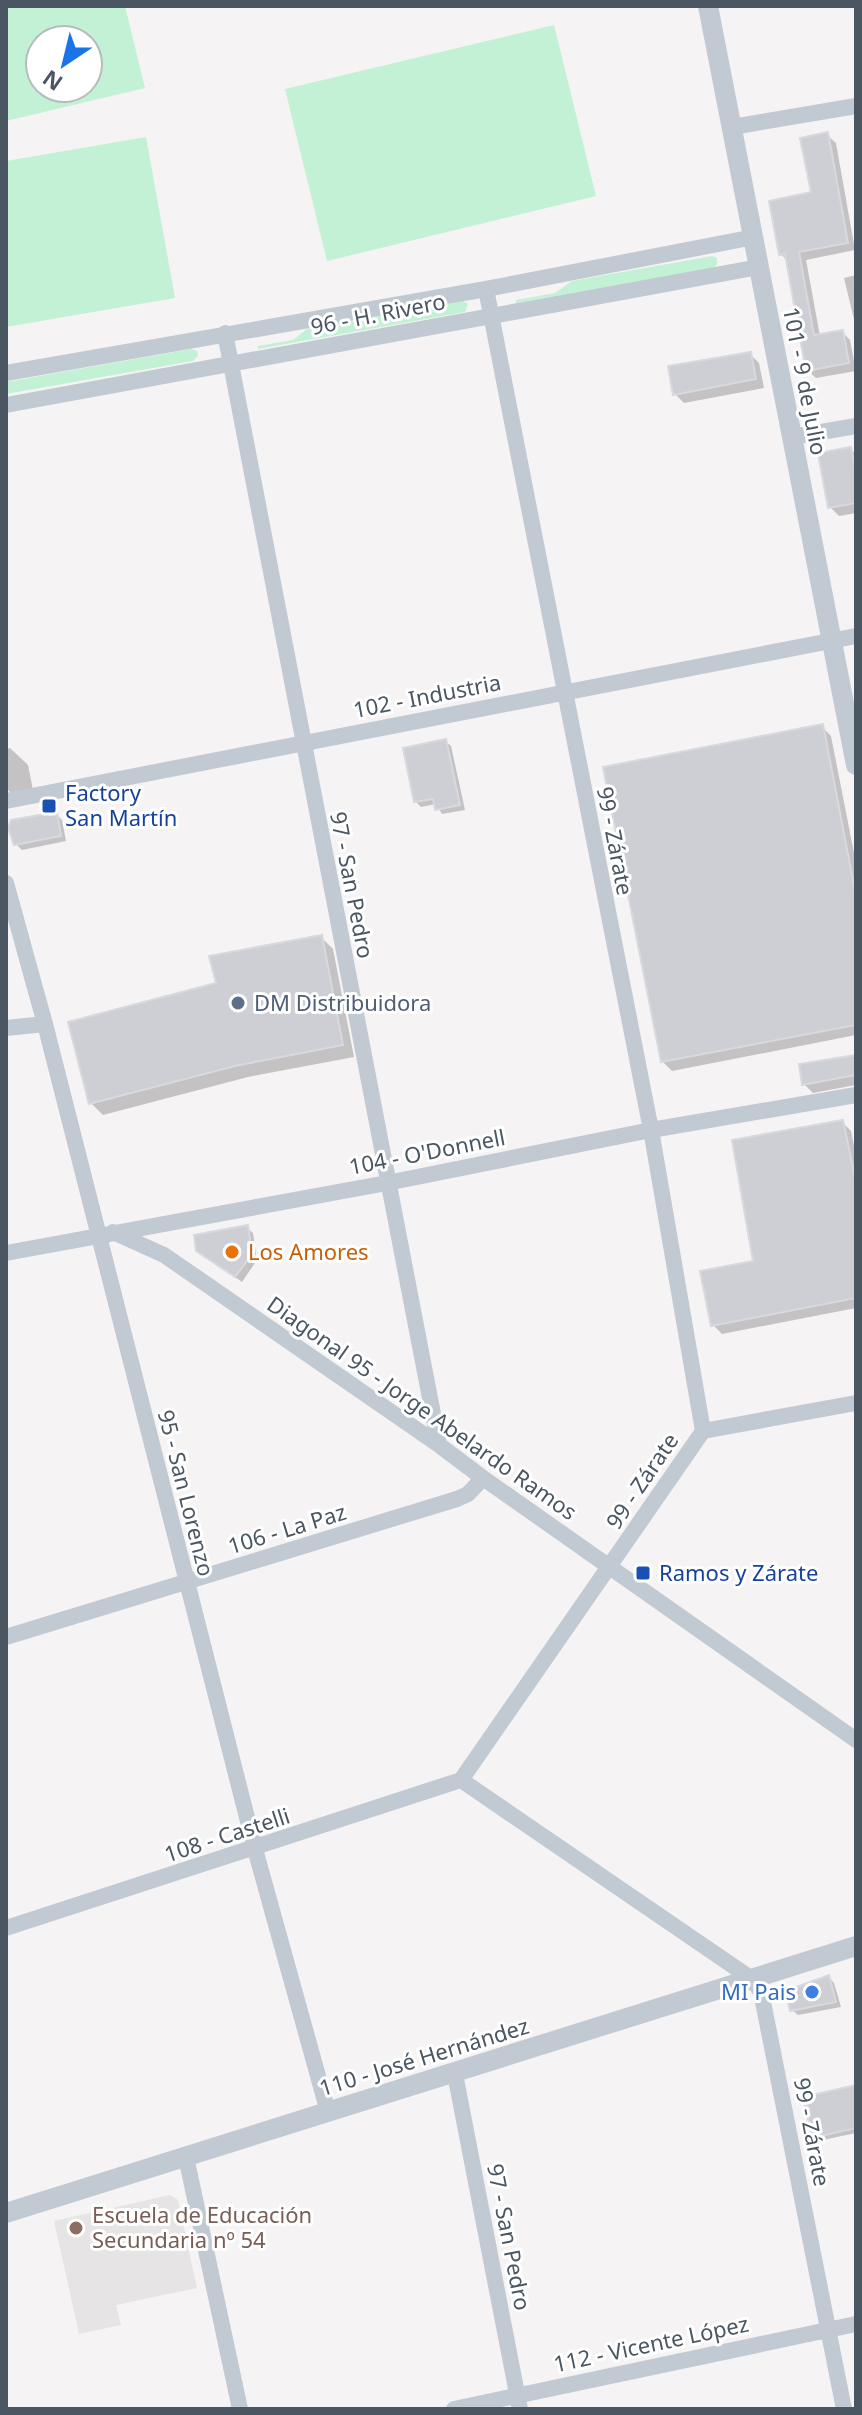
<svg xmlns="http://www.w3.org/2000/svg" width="862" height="2415" viewBox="0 0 862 2415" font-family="'Noto Sans',sans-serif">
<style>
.education{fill:#e6e4e5}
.green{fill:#c3f1d5;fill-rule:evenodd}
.shadow{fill:#0003}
.building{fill:#cdcfd5;stroke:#d7d9de;stroke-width:2}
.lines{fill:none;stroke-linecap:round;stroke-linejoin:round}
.minor{stroke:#c1cad2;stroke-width:16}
.tertiary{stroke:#c1cad2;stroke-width:20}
.transit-dot{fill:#1a4fb4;stroke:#fff;stroke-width:3}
.service-dot{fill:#5c6f8a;stroke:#fff;stroke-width:3}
.food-dot{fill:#e8710a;stroke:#fff;stroke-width:3}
.shop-dot{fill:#3f7fe0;stroke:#fff;stroke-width:3}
.education-dot{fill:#8d6e63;stroke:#fff;stroke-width:3}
.labels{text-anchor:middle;stroke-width:6;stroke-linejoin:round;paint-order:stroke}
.street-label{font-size:22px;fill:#4a5661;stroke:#fff}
.transit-label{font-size:22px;fill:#164399;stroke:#fff;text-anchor:start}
.service-label{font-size:22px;fill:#4e5e75;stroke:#fff;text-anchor:start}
.food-label{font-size:22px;fill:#c56008;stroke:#fff;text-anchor:start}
.shop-label{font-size:22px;fill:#366cbe;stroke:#fff;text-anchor:end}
.education-label{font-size:22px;fill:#785e54;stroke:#fff;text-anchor:start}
</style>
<rect width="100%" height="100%" fill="#f5f3f3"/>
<path class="education" d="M170 2195 178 2200 197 2288 116 2305 121 2325 79 2334 54 2221Z"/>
<path class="green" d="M6 6H125L145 88 6 121ZM40 40H88V88H40Z
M554 25 596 196 327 261 285 89Z
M146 137 175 298 6 327V161Z
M712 256 717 258V264L714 268 516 303V300L555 293 572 281Z
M463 301 468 304 465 312 258 349V346L293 340 307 329Z
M191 349 197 351 198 356 193 361 6 394V382Z"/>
<path class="shadow" d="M827 135 836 143 855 250 806 260 820 336 842 332 850 340 856 371 816 378 807 370 788 262 781 254 813 194Z
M856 275V328L844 278Z
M750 354 759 363 764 388 684 403 675 394Z
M851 449 856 455V513L839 516 830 507Z
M822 727 831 736 856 863V1035L672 1071 663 1062Z
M445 741 451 746 465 810 442 814 436 804 421 807 416 802Z
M10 748 28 765 34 795 12 794 6 788V749Z
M56 814 62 820 66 841 22 850 16 844Z
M321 937 333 949 354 1057 248 1077 103 1115 91 1103 218 985Z
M856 1057V1085L813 1093 804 1084Z
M842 1122 851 1131 856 1156V1308L722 1334 713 1325 755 1263Z
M247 1228 253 1233 257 1260 242 1282 205 1256Z
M829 1977 834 1983 841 2007 798 2015 792 2010Z
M856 2087V2133L818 2141 814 2137Z"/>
<path class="building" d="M828 132 848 243 799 252 814 335 843 330 849 363 806 371 785 254 779 255 769 201 811 192 800 138Z
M751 352 756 379 673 395 668 366Z
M851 447 856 473V503L828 508 818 453Z
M823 724 856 896V1025L661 1062 603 767Z
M446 739 460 805 435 810 433 799 414 802 403 748Z
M57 812 61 836 14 845 8 828 11 820Z
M322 935 343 1045 235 1066 89 1104 68 1022 216 983 209 956Z
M856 1055V1075L802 1085 799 1064Z
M843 1120 856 1182V1298L711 1326 700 1271 753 1261 732 1140Z
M248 1225 252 1254 235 1277 196 1251 194 1235Z
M829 1975 836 2002 790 2011 787 1996 792 1995 791 1989Z
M856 2085V2128L812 2138 803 2097Z"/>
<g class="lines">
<path class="minor" d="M732 127 856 106
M225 333 439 1445
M6 373 486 289 754 237
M6 405 759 267
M792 437 856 426
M6 801 856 636
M6 883 45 1024 255 1849 328 2112
M6 1028 45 1024
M113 1232 164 1255 439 1445 483 1478 856 1740
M6 1253 387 1183 651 1130 856 1095
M703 1431 856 1403
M6 1637 457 1499 468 1494 483 1478
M461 1780 703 1431 651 1130 486 289
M461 1780 752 1979 761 1992 844 2409
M6 1928 461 1780
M455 2074 520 2409
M186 2157 240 2409
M454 2409 856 2324"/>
<path class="tertiary" d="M708 6 856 765
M6 2213 856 1946"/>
</g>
<g class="transit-dot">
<rect x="41" y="798" width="16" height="16" rx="4"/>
<rect x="635" y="1565" width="16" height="16" rx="4"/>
</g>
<circle class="service-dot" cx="238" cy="1003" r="8"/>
<circle class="food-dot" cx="232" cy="1252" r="8"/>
<circle class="shop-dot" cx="812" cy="1992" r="8"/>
<circle class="education-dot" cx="76" cy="2228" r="8"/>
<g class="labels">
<g class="street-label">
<text transform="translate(378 314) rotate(-11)" y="8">96 - H. Rivero</text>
<text transform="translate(805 381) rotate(79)" y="8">101 - 9 de Julio</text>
<text transform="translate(427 696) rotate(-11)" y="8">102 - Industria</text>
<text transform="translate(615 841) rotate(79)" y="8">99 - Zárate</text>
<text transform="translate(352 885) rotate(79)" y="8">97 - San Pedro</text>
<text transform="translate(427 1152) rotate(-11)" y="8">104 - O'Donnell</text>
<text transform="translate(422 1408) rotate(35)" y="8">Diagonal 95 - Jorge Abelardo Ramos</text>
<text transform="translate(642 1481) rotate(-56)" y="8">99 - Zárate</text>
<text transform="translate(186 1493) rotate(76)" y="8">95 - San Lorenzo</text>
<text transform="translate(287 1529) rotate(-17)" y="8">106 - La Paz</text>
<text transform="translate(227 1835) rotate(-18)" y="8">108 - Castelli</text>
<text transform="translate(424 2057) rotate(-17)" y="8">110 - José Hernández</text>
<text transform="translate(812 2132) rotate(79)" y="8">99 - Zárate</text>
<text transform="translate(509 2237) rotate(79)" y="8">97 - San Pedro</text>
<text transform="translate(651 2344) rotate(-12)" y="8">112 - Vicente López</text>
</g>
<g class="transit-label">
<text x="65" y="801">Factory<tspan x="65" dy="25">San Martín</tspan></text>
<text x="659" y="1581">Ramos y Zárate</text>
</g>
<g class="service-label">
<text x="254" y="1011">DM Distribuidora</text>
</g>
<g class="food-label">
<text x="248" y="1260">Los Amores</text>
</g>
<g class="shop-label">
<text x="796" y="2000">MI Pais</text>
</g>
<g class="education-label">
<text x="92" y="2223">Escuela de Educación<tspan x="92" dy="25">Secundaria nº 54</tspan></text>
</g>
</g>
<rect width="862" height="2415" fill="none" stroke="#4a5661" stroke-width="16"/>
<g transform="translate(64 64) rotate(215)"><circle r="38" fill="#ffffff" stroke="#b7bbc0" stroke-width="2"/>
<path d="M0-6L14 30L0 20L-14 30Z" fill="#1a73e8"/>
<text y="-12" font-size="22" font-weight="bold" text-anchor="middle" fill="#4a5661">N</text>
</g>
</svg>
